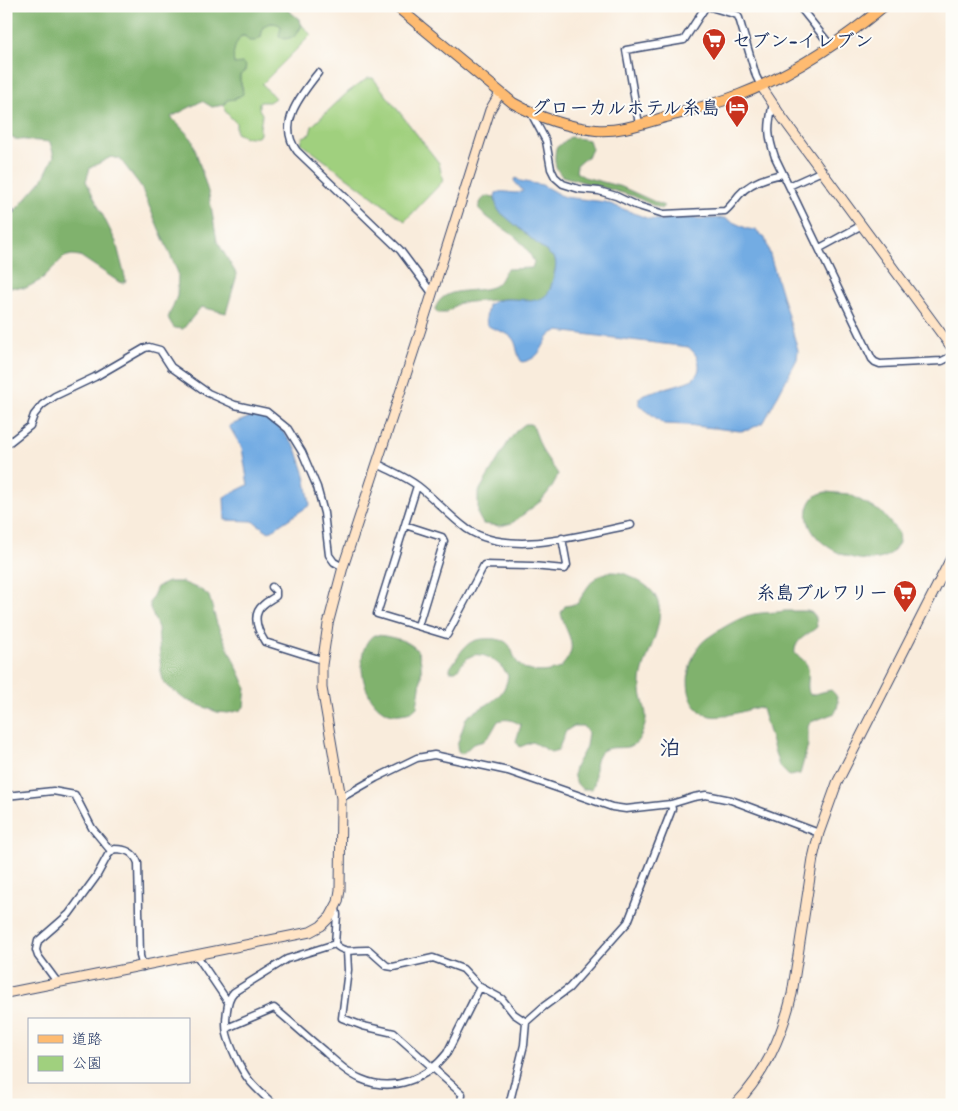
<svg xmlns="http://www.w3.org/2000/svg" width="958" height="1111" viewBox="0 0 958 1111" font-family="Mynerve,'Klee One',sans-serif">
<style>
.green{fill:#a0d07e;stroke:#5e806e}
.forest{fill:#80b26d;stroke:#4e7066}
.water{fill:#73ace3;stroke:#476ea0}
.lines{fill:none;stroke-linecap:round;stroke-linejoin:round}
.street-casing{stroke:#3c4b71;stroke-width:9}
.secondary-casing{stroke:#3c4b71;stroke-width:11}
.primary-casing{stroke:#3c4b71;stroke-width:12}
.street{stroke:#fff;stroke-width:6}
.secondary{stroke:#ffe4c6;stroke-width:9}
.primary{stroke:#febb71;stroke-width:10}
.labels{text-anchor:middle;stroke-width:4;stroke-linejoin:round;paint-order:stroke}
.poi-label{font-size:19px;font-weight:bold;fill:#1b2f5e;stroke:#fdfcf7;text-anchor:end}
.quarter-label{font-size:21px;font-weight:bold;fill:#1b2f5e;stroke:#fdfcf7}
</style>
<rect width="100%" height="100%" fill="#fdfcf7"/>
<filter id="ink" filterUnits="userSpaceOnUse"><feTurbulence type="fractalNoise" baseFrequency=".02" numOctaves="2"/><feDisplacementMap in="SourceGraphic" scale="10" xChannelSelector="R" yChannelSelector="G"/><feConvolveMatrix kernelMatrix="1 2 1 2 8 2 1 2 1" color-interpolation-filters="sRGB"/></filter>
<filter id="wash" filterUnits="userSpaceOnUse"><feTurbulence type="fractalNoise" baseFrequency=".0096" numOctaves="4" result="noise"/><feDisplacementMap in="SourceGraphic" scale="20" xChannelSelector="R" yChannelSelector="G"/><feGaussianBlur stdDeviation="1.12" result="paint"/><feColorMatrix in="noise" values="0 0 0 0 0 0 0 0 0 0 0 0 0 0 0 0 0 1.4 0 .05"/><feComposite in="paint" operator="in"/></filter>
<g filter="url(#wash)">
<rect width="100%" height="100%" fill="#f9ecdc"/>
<path class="green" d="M276 23 299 31 302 25 311 35 262 84 275 98 269 102H259V109L262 114C262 121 259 126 260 134L258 137H245L236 133V123L225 111 224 105 227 100 235 99 243 89 240 80V75L234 64 233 59 234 46 241 36 261 37 263 27 266 24Z
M368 78H373L439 163 443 181 405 221 301 143 303 137 310 134 312 126 348 92Z"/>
<path class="forest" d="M6 6H283L299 19 302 25 294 37 285 39 279 36 281 26C275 22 269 22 263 27L261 37 255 41H249L245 36H241C235 45 232 52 234 64L242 63 246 66 245 71 240 75C239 82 243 87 243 94L235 99 227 100 224 105 212 107 202 101 171 117 192 139 209 195 217 241 237 275 226 313 201 307 183 329 174 328 168 318 177 296 178 273 140 185 120 159 111 157 90 168 86 181 116 242 126 281 123 283 119 282 80 256 72 255 64 257 41 280 26 288 10 287 6 284V221L43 179 54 156 50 142 15 139 6 136Z
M570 137 589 140 592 149 589 155 577 165 576 172 584 177 622 187 664 206 661 209 633 196 562 176C554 168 554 159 556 148Z
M488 196 495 197 499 211 555 259 556 265 550 293 543 299 536 300 504 299 459 303 445 313H438L435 309C443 285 472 294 492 287 501 284 501 275 507 269L532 268 534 262C519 231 501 231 479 210 477 204 483 197 488 196Z
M525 424H530L533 426 543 452 558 474 553 486 541 501 512 523 500 526 483 524 478 515V493L507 444 516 431Z
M826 492 849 494 881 512 898 532 899 543C896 547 893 552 889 555 861 572 797 542 809 506 812 497 817 494 826 492Z
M611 572C626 572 629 576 642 583 681 607 643 651 641 682 639 705 654 711 640 737 630 757 608 739 598 756 592 766 598 779 592 789H582C564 773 580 763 586 746 587 742 587 737 588 733L583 726H574L566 731 558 750 551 752 532 742 520 747 516 741 521 725C513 720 507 718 498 721L490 735 484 741 473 744 462 754 458 751 457 746 466 718C483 704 504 702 508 676 503 665 484 650 471 656 465 659 460 667 456 671H450V668C465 647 466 637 495 639 500 640 505 640 509 645 513 650 513 657 517 662 527 675 546 673 560 668 582 645 566 637 561 613L565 606 577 604C587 589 591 575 611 572Z
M168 582H182L201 590 209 596 217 624 246 687 244 707 241 710 228 713 217 712 184 699 164 683 161 672 158 628 150 608V602L157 587Z
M785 611H807L813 613 816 619 817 627C808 635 793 640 795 654 798 656 803 659 805 662 813 672 804 685 810 695L831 690C839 697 840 703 835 713L811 722 808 726V745L800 774 789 776 779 766 762 709 759 707C746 710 722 719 710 716 678 707 685 655 706 639 717 631 741 616 754 614 764 612 775 613 785 611Z
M374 635C383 635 390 637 398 639 405 641 414 645 418 652 425 665 419 693 417 707 412 713 407 713 400 714 363 718 350 650 374 635Z"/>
<path class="water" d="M516 178 520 181 542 185 564 197 605 202 649 219 661 220 673 217 702 219 724 218 748 229 756 230 765 238 798 350 797 359 764 422 748 430 740 431 687 425 664 424 639 405V398L644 394C653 391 688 383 694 378 704 368 698 354 688 347L558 331C541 335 547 358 522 362 516 355 518 346 513 339 507 331 495 331 487 325L486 318 488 305C511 288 545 316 552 283 554 275 557 267 555 259L499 211C496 205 494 199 496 193 505 189 514 196 523 191L514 181Z
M250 417 267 418 280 428 296 448 305 475 310 505 269 532 253 521 225 520 224 497 248 485 242 448 229 426Z"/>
</g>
<g filter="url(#ink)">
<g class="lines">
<g class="street-casing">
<path id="street" d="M707 6 737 15 739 18 756 76 761 86
M799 6 831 46
M318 73C301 95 276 124 297 151L400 250 432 293
M773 103C768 126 767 134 775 157L872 359 875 362 880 364 942 361 952 356
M531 113 546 141 551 169 555 177 563 184 579 189 599 191 616 196 635 205 664 214 725 211C731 206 734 201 739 195 750 182 766 177 783 174
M639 124 626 50 684 40 706 6
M789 186 822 171
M6 211 9 212
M820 248 862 225
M6 445 30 426 34 415 42 405 55 396 95 377 145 348 149 347 160 350 171 367 208 393 235 405 267 412 288 429 302 452 317 487 324 513 329 555 334 562 343 567
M378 464C391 471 406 477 418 486 435 499 449 516 467 529 511 558 582 534 631 525
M417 486 377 614 447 635 484 565 532 566 565 569 567 565 562 538
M405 525 442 537 444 541 418 626
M272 587 276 591V596C272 599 267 601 263 605 251 615 258 631 265 642L322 660
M6 796 53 791 75 795 92 828 111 851
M341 798 376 778 417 758 434 755 508 771 612 807 626 809 671 804 694 797 706 795 731 800 819 833
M335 944C345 955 357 949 369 950L387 966 393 967 433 958 463 969 480 987 502 999 514 1014 526 1022
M335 944 337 915 336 908
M347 951 348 970 342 1018 363 1026 394 1033 462 1094 461 1105
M197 956 228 1002
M58 983 38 956 36 950 38 941 69 914 96 877 108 855 114 849C126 849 134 852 138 863L140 956 143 967
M227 1028 274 1008C291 1022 307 1037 324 1051 335 1061 347 1073 361 1079 393 1093 427 1079 447 1053L480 987
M274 1105C266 1097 256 1089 249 1080 241 1070 230 1046 227 1034 225 1024 226 999 234 992L287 959 335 944
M509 1105 524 1045 526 1022 543 1007 569 988 628 922 672 809 671 804"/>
</g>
<g class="secondary-casing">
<path id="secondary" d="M761 86 781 116 952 348
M6 993 310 932 321 926 330 917 338 902 340 890 341 798 322 688V665L328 624 343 567 421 329 490 110 500 93
M735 1105C766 1073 782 1036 792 994L813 858 819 833 837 783 952 556"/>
</g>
<g class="primary-casing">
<path id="primary" d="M396 6 513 103C538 117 567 127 596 130 619 132 644 123 666 117 691 110 716 104 739 95 791 75 842 41 884 6"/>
</g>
<use href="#street" class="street"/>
<use href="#secondary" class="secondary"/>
<use href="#primary" class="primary"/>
</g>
</g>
<defs>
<g id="supermarket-pin" transform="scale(1.25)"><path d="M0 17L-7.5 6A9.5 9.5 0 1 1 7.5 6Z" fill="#c8321e" stroke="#fdfcf7"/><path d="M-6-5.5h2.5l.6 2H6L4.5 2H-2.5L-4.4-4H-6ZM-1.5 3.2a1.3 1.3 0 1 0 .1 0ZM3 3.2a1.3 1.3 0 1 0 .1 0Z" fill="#fff"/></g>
<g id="hotel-pin" transform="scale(1.25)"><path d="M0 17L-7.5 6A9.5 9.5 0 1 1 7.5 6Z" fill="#c8321e" stroke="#fdfcf7"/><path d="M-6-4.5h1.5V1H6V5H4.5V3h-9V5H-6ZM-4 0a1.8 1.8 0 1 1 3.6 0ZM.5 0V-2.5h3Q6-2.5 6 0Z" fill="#fff"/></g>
</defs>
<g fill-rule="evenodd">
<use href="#supermarket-pin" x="714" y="40"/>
<use href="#hotel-pin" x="737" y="107"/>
<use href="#supermarket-pin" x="905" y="592"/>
</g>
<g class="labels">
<g class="poi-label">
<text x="732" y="47" text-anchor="start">セブン-イレブン</text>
<text x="720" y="114">グローカルホテル糸島</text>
<text x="888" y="599">糸島ブルワリー</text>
</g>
<g class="quarter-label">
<text x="670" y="755">泊</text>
</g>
</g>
<rect width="958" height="1111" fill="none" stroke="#fdfcf7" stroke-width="25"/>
<rect x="28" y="1018" width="162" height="65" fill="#fdfcf7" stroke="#a3aaba"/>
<rect x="38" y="1035" width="25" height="8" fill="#febb71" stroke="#a3aaba"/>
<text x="72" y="1044" font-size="15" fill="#1b2f5e">道路</text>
<rect x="38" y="1056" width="25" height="15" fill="#a0d07e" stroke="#a3aaba"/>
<text x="72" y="1068" font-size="15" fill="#1b2f5e">公園</text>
</svg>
